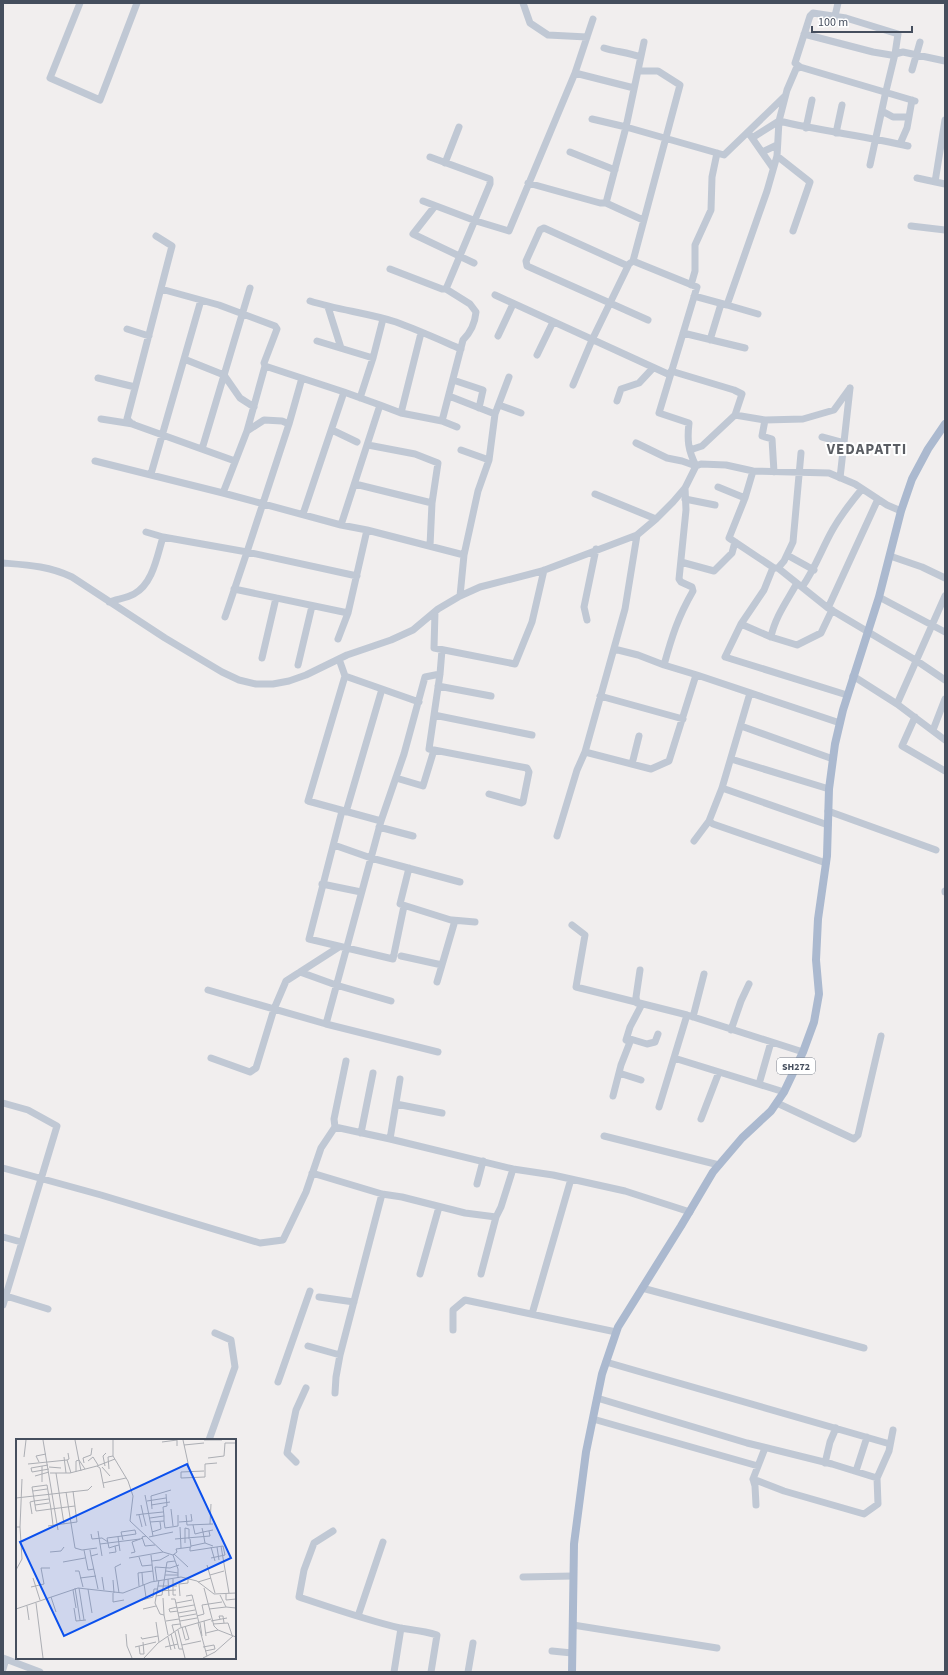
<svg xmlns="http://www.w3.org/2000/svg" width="948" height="1675" viewBox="0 0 948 1675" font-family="'Source Sans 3',sans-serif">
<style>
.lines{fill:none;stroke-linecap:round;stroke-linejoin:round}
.minor{stroke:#c0c8d4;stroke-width:7}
.major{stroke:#abb9cf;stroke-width:8}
.labels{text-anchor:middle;stroke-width:4;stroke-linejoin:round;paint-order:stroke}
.shield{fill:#fff;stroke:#7d838e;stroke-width:1}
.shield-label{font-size:10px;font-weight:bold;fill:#454e5d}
.district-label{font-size:15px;font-weight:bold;letter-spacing:1px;fill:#5a5d63;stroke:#fff}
.inset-road{fill:none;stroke:#acaeb4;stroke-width:1}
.view{fill:#0b50ed;fill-opacity:0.15;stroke:#0b50ed;stroke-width:2}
.inset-edge{fill:none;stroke:#454e5d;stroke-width:2}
</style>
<rect width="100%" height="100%" fill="#f1eeee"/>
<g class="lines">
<path class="minor" d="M80 3 50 78 100 100 137 3
M523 3 530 23 548 35 587 37
M835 16 838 3
M804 34 873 52 891 55 903 52 945 61
M604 48C616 52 628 52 640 57
M912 70 920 42
M575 73 634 88
M882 111 893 117H909
M592 119 626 127 644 42
M806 128 812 100
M836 133 842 105
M750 135 773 168
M752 138 779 121C821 131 865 136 908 146
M900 144 907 128 912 100
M570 152 615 170
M762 152 777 145
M777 156 810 182 793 231
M430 157 490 179V184L446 289
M445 163 459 127
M870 165 886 91 895 54 898 34 846 18 813 13 810 16 795 63 800 67 915 101
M917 178 945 184
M935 182 945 120
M528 183 600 203H606L626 127 724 155 785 96
M423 201 476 221 509 231 575 73 593 19
M606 203 643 220
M435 206 413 234 474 263
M911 226 945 230
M156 236 172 246 127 419 132 424 235 461
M633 261 697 287 659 413 689 423C687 440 688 450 696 466
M628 266 544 228 540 230 526 261 527 266 648 320
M691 285 695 271V245L711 210 712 177 717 153
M161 289 219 305 275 326 277 329 264 363 265 366 344 392
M495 295 670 375
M694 296 727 305 767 191 777 156 779 121 787 90 796 69 800 67
M310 301C338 310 368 313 396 322 418 330 440 340 461 349
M727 305 758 314
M328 307 341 348
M127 329 149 336
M683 333 745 348
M498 336 513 304
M710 340 721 304
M317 341 373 358
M537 355 553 322
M184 359 224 375 240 398 254 407
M671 371 734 390 742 394 735 415
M98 378 135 387
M453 380 483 390 479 408
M573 385 592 340 629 264 633 261 680 85 658 71H638
M449 396 495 414
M360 398 373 358 383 319
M617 401 621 389 639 383 653 368
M380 405 401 413 442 421 463 340C471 332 475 323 476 312L470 304 446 289H442L390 269
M499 405 521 413
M401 413 421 333
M101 419 133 424
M765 420 762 436 772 439 774 472
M442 421 457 427
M332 430 357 442
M247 431 265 366
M822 437 844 443
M636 443 667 458 682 461 696 466
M368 445 415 454 438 463 432 503 430 546
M202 449 250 288
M461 450 489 460
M690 450 702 446 735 415 765 420 803 419 834 410 850 388
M801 453 793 542 784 561 778 568H774L772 570 764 590 741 624 725 657 847 695
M95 461 223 493 341 525 367 530 464 555
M753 471 745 498 729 538 774 568
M151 474 201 300
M840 478 850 388
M355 484 432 503
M718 487 745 498
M223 493 247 431 264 420 282 421 289 424
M595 494 656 519
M685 499 715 505
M303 514 344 392 380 405 341 525
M163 537 247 552 289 424 302 378
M787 555 814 570
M890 556 922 567 945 578
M681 562 714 571 732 553 735 542
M3 563C28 565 49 566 72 577L165 638 222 672 239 680 256 684H273L289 681 306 675 347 655 391 640 413 630 438 609 460 596 480 587 542 571 637 535 656 519 673 502 685 488 696 466 701 464 726 465 753 471 829 473 855 484 887 505 901 511
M778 568 828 608 917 661 945 680
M802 587C815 569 822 548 833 529 841 515 852 501 862 489
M234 589 348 613
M460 596 464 555 478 491 489 460 495 414 509 377
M879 597 945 632
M109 602C117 599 127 598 134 594 153 584 157 556 163 537L146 532
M828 608 878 499
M435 612 434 648 515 664 532 622 544 570
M225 617 247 552 357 576
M587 620 584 607 596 549
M741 624 771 637 797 645 821 633 832 610
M771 637C775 617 787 601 797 583
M338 639 348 613 367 530
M614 649 638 655 664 665 697 675 840 723
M442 650 440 674 429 749 527 768 529 772 523 802 521 803 489 794
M262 658 276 598
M339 659 345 676
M298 665 312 606
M664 665C672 636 678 617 693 591L692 587 681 582 679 579 686 510 685 488
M853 676 897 704 945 740
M438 686 491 696
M382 689 419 702
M750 693 722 788 709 821 713 824 826 863
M600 696 683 719
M897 704 945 596
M434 715 532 735
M915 717 902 746 945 771
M741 726 833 759
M933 730 945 699
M585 752 651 769 669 761 696 675
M731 759 829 789
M632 764 639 736
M396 778 423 786 434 750
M722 788 828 825
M342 811 309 939 393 959 404 906
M828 811 936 850
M346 812 382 689 345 676 308 801 381 821
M379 827 413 836
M557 836 577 770 585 752 625 609 637 535
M694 841 709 821
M334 845 371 858 460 882
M409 868 400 904 454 921V924L437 982
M322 884 361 892
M945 892V891
M452 920 475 922
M572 925 585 935 576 987 687 1015 803 1052
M401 956 442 965
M300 972 336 985 391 1001
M208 990 326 1024 381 821 404 754 425 677 440 674
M637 1003 636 997 640 970
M693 1017 704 974
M326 1024 438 1052
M731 1030 741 1001 749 984
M627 1038 647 1044 655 1042 658 1034
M211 1058 250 1072 256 1068 274 1009 286 981 339 947
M674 1058 784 1092
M619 1073 641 1080
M759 1084 771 1042
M613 1096 621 1065 630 1042 626 1040 630 1027 642 1004
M3 1103 28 1110 57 1126 3 1305
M777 1103 854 1139 858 1135 881 1036
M396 1104 442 1113
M659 1107 687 1015
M701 1119 719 1072
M335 1127 390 1139 400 1079
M361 1133 373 1073
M604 1136 719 1165
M390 1139 513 1169 553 1175 625 1191 690 1212
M3 1168 101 1195 260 1243 283 1240 306 1192 321 1148 335 1127 334 1119 346 1061
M312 1173 382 1194 402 1197 465 1213 496 1217 501 1207 513 1169
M477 1184 483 1161
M3 1237 21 1242
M420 1274 439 1207
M481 1274 496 1217
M642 1288 864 1348
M3 1295 48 1309
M319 1297 354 1302
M532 1314 571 1179
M453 1330V1310L465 1300 616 1332
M308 1346 340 1355
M606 1362 890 1444
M278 1382 310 1291
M335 1393 336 1377 340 1355 382 1194
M597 1398 747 1443 832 1464 877 1478
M593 1419 758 1466
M209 1440 235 1367 231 1340 215 1333
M296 1462 287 1453 296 1410 306 1388
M825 1463 830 1442 836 1428
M856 1471 867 1437
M753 1479 784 1491 864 1514 878 1504 877 1478 889 1451 893 1430
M756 1505 755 1486 753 1479 765 1448
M333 1531 314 1543 304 1570 299 1597C332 1608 366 1620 400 1628 413 1630 425 1631 437 1635L431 1672
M523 1577 573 1576
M358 1616 383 1542
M573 1625 717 1648
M552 1651 572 1653
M3 1658 40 1672
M3 1669 6 1659
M394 1672 401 1628
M468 1672 473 1643"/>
<path class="major" d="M572 1672 574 1544 586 1452 602 1374 618 1327 681 1226 713 1172 742 1138 771 1111 784 1092 803 1052 814 1022 819 994 816 960 818 919 827 856 829 789 835 744 843 710 879 597 901 511 912 479 928 449 945 424"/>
</g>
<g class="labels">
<rect class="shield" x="777" y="1058" width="38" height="16" rx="3"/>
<g class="shield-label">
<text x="796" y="1070">SH272</text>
</g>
<g class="district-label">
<text x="867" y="454">VEDAPATTI</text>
</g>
</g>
<g transform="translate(16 1439)">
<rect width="220" height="220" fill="#f1eeee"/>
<path class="inset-road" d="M27 1 42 91M59 1 65 32M97 1V17L112 42 117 57 114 82 147 113 157 116 162 130V139M167 1 174 33M188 1H206M146 3 161 1V7M168 6 188 4M8 18 10 1M48 18 50 34M192 19 208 17 209 4H220M51 21 55 34M72 22 77 18 82 26M23 23 20 17 30 15M68 24 67 19 75 16 76 9M12 25 51 21 53 20 52 14M32 26 15 29 16 33 33 30M26 27V43M89 27 87 17 90 14M33 28 45 29M86 28 94 37M93 30 92 18 97 17M188 32 165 33V39L189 38V25L201 24M60 33V22L63 21 69 30M34 34H54L81 27M40 34 48 85M19 37 33 33M87 44 110 39M88 49 84 29 81 27 99 20M17 52 31 50M50 53 59 109 66 111 81 109M129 56 137 97M0 59 72 51 76 47M18 62 33 60M131 62 150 59M19 66 33 64M125 66 127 75 147 73M135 66 154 63M136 70 135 57 155 51M155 70 157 87M16 75 14 63 18 62M120 76 127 75 130 87M123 76 126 88M170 76 171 86 197 85M148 77 147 68 151 67 150 55M134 79 148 77V82L134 83M148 82 149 89 162 87V76M163 83 176 82 175 75M194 85 195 65M37 86 35 70 31 46 16 48 20 72 35 70 59 67M177 86 179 95 187 93 189 104 197 107M32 87 61 83 57 52M0 88H4L6 40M164 88 165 109M186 89 187 93 197 91M82 92 84 105 124 100M136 93 145 90 144 83M75 95 76 100 86 99 92 103M106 97 120 95 119 91 105 93 107 101M130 97 126 98 129 107 139 106M102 98 104 112M133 98 157 93M159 100 194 97 193 92M169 104V89L173 90V100M84 105 86 117M99 107 93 109 91 99 106 97M175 107 189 104M205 107 213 154M174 108V112L207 107 209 116 195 119M195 108 199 122M201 108 203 121M68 111 72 131 78 130M74 111 75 117 82 115M34 113 45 112 48 108M93 114 100 113 99 107 103 106M115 114 119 113 116 103 127 99M158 115 172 128M135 116 138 142M157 116 161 113 160 110 175 108 174 100M75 117 82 150M123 118 126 127 136 126M113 119 147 113M136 122 144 121 153 116M47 123 69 119M191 126 199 154M150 129 151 123 159 122M0 131 6 120 4 88M59 132H63L67 148M150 132 162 134M126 134 127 146M149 136H162M194 136 208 132M86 138 88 151M17 139 24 161M64 139 80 137M152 140 153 157M157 140V156H160M97 141 98 154M143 141 139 164 144 175 148 176 147 159M141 142 139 128 154 129 163 126M182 143 195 139M128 145 130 158M123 147 122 134 137 132M142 147H161M15 148 28 145 25 129H34M59 149 64 181M63 149 68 181M188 149 198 187 202 191 220 198M72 150 76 174M57 151 60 169M141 152 160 151M97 154V163L108 161M103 154 99 128 105 125M210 155V161L220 160M204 156 210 168 220 169M140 157 146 156 150 129M164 157 163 145 172 144V140M170 157 176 156 183 184M35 158 40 173M155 160H159L165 188M126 161 137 158 138 150H142M20 164 27 219M160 164 176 161M11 167 13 181M161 168 153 170 154 173 162 172M58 169 60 182 70 181M161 169 178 166M0 170 62 149 107 154 135 143 165 138 181 142 198 155 220 154M127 170 140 167M193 170 210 168M162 174 179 171M148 176 152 196M181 177 188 175 186 166 206 163M163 178 180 175M204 180 203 177H207L208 184M150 182 163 180M164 182 181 179M188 182 190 197M195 182 211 179M140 183 143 203M182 184 191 217M184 184 186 197M197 185 212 184 216 196M169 187 173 200 169 201M166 188 169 200M162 191 169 219M158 193 156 186 164 185M159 193 163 210H167M190 194 202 191M110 195 111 207 116 219M155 195 159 210M125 198 126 200 142 197M152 198 155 211M166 206 185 202M123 207 124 215H128L127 203M119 208 140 203M149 208 162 205M187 208 198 206 199 210 189 212M128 219 142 204 164 189 195 180M187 219 199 213 217 197"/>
<path class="view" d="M171 25 215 119 48 197 4 103Z"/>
<rect width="220" height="220" class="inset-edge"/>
</g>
<rect width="948" height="1675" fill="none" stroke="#454e5d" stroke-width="8"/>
<path d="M812 26v6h100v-6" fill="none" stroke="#454e5d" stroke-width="2"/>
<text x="818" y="26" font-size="12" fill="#454e5d" stroke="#ffffff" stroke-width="3" paint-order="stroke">100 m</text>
</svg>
